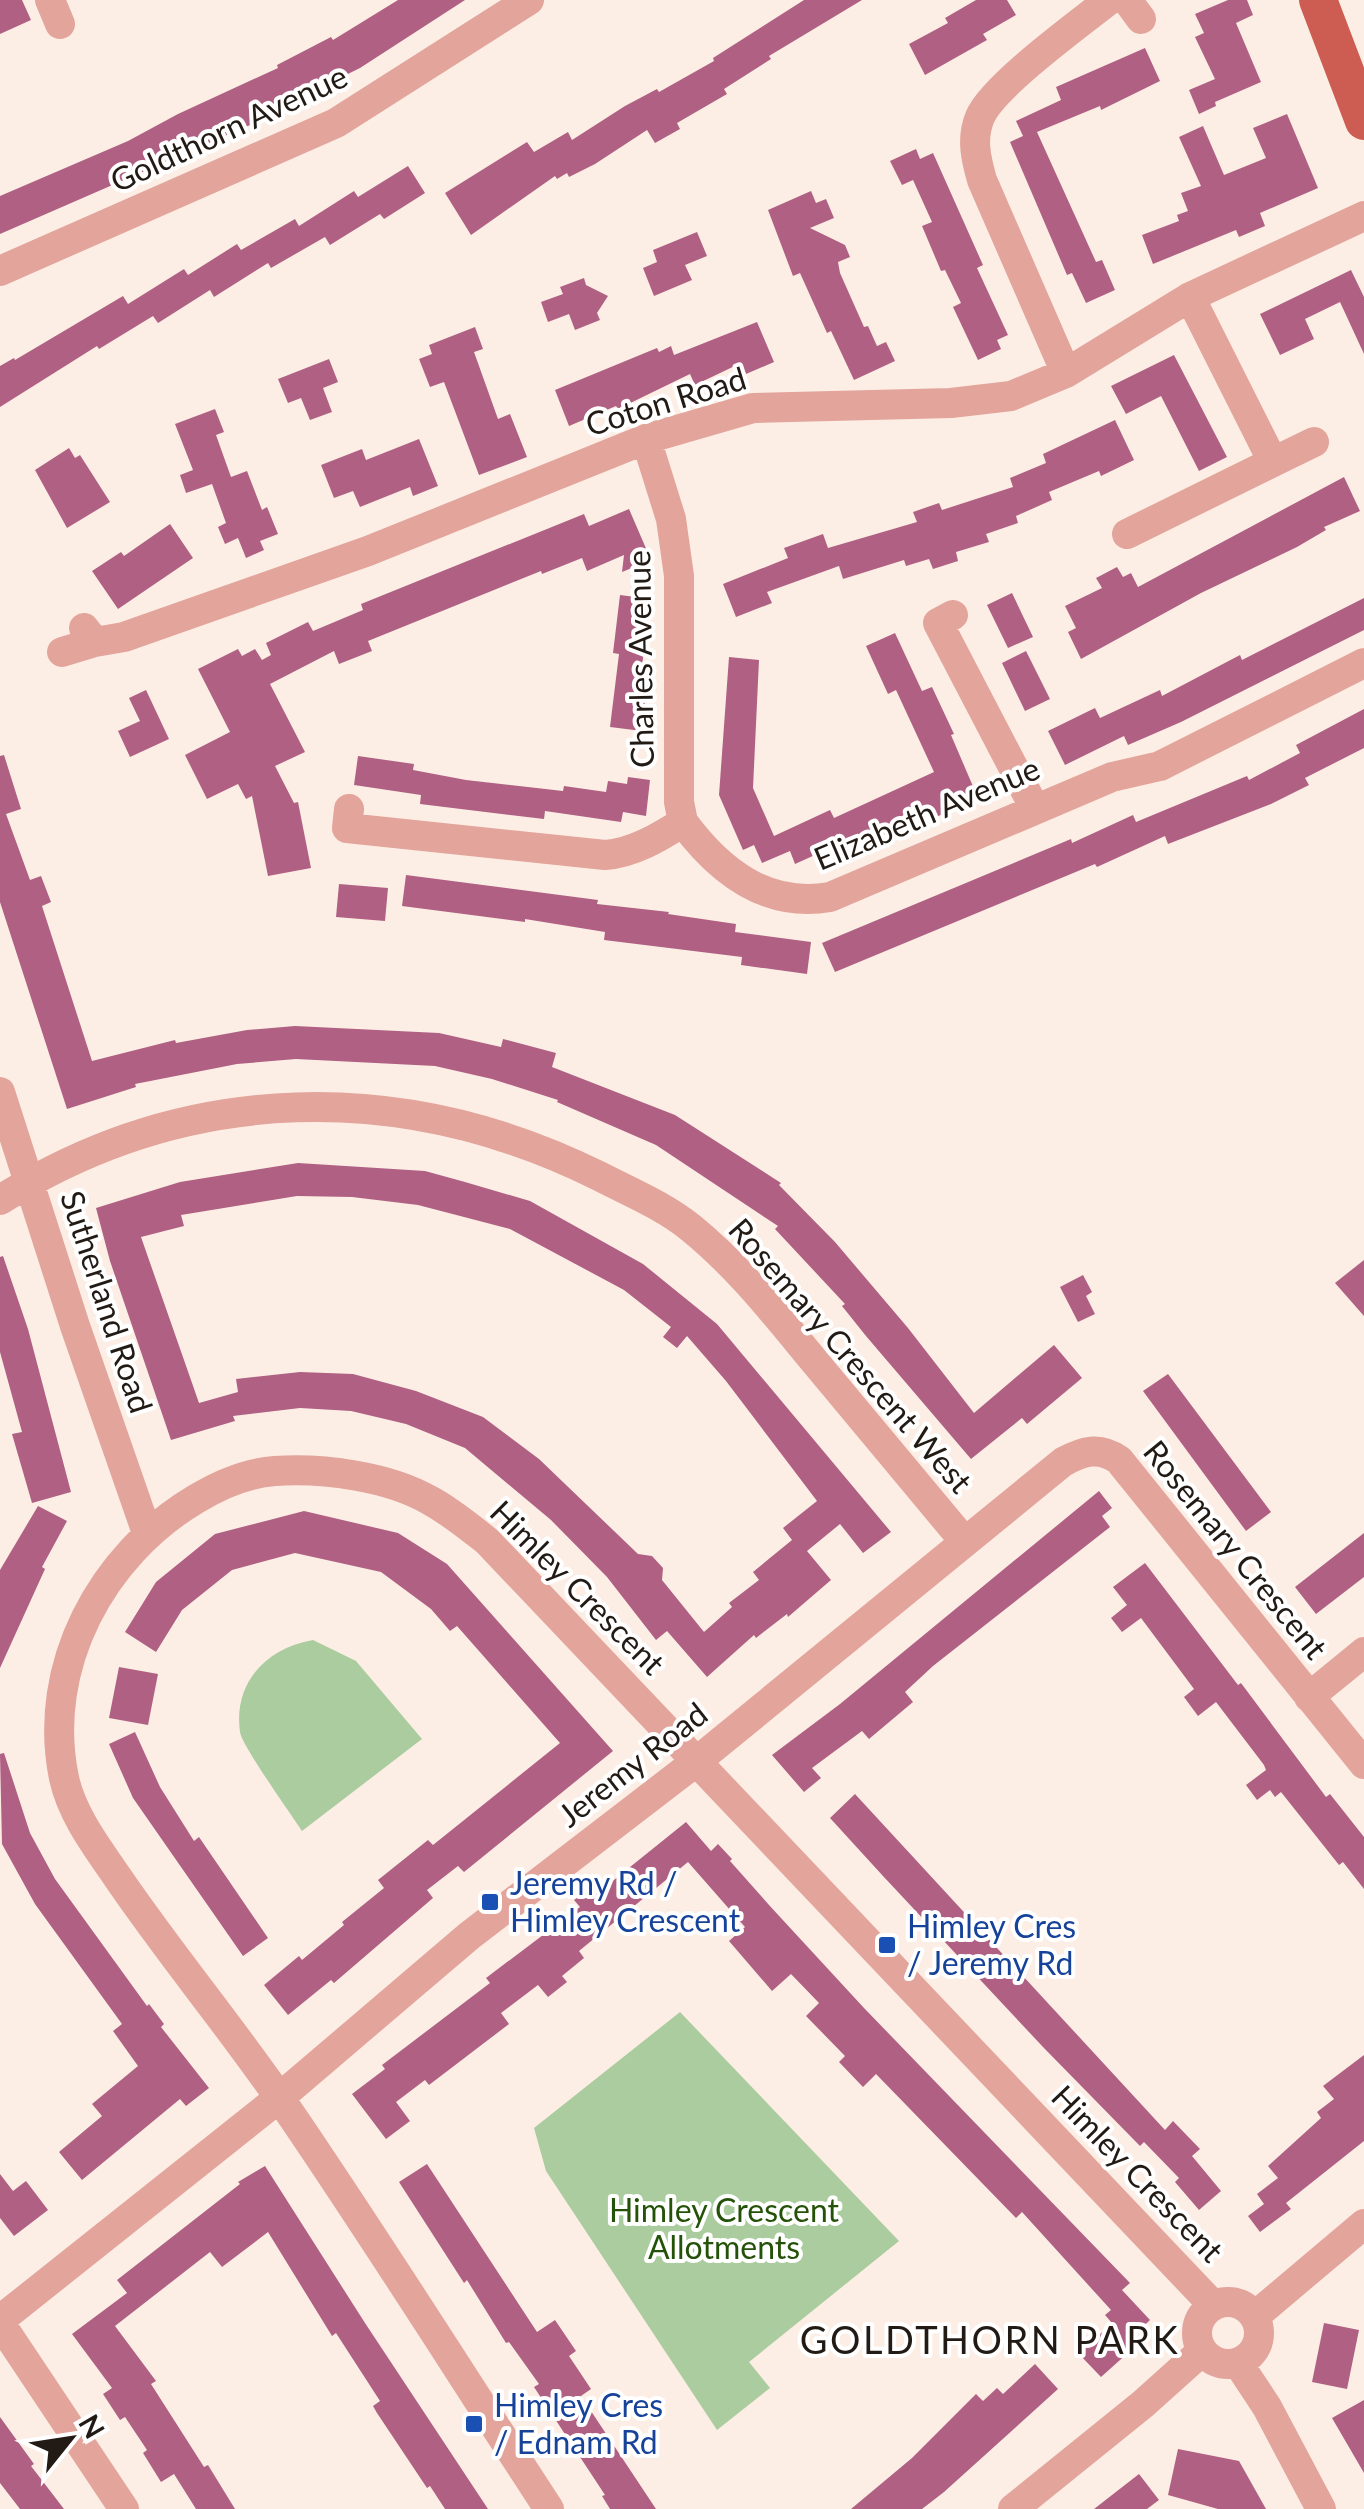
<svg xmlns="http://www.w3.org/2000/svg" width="1364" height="2509" viewBox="0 0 1364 2509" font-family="Lato,sans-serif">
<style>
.green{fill:#abcc9e}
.building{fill:#b06083;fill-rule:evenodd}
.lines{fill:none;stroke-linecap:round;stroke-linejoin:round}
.minor{stroke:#e3a49b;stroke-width:30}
.major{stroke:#cd5d52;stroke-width:38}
.transit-dot{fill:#1a4fb4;stroke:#fff;stroke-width:4}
.labels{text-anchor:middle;stroke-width:8;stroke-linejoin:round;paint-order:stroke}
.street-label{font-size:32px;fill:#221a14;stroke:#fff}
.transit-label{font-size:32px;fill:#164399;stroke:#fff;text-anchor:start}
.park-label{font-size:32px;fill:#245208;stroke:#fff}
.quarter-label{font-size:38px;letter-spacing:2.5px;fill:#221a14;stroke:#fff}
</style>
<rect width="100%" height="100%" fill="#fceee5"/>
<path class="green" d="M313 1640 356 1661 422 1739 302 1831C291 1814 242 1746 240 1732 233 1682 267 1648 313 1640Z
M680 2012 899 2241 749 2362 770 2388 717 2430 546 2171 534 2128Z"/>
<path class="building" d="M0 0H22L31 20 0 34Z
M398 0H465L360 68 283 106 285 110 0 234V196L128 141 178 114 278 68 277 65 331 37 333 40Z
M804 0H862L769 56 771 59 724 89 727 94 677 123 680 129 655 143 647 130 595 164 569 177 567 173 557 179 555 176 471 235 445 193 527 142 534 152 568 132 572 140 625 106 657 89 659 92 714 61 713 58Z
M976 0H1007L1016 15 983 34 987 40 925 75 909 44 948 23 945 18Z
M1228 0H1247L1253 15 1236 23 1261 82 1215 102 1216 106 1199 114 1189 90 1215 79 1195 37 1204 33 1195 14Z
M1145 48 1160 81 1101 110 1100 106 1037 132 1096 262 1102 260 1115 290 1086 303 1072 273 1067 275 1010 142 1023 136 1016 121 1061 100 1056 87Z
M1287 114 1318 188 1260 213 1265 226 1239 237 1236 230 1153 264 1142 235 1179 221 1177 215 1188 211 1181 193 1201 186 1179 137 1203 126 1224 175 1266 158 1253 128Z
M916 149 920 159 933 153 983 265 977 268 1008 335 997 340 1001 349 978 360 953 307 961 303 945 270 941 271 922 226 932 222 913 180 902 185 890 161Z
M408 166 425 193 384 219 380 214 330 245 325 237 271 268 268 263 214 297 210 290 158 323 153 316 99 349 97 346 0 407V366L14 358 15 360 123 296 128 304 184 269 188 275 237 244 241 250 295 219 299 226 354 191 358 197Z
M811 191 816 203 826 199 834 218 810 228 845 245 850 257 838 262 840 273 864 327 868 326 877 346 886 342 895 361 854 380 831 331 827 333 800 273 793 276 768 210Z
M697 232 707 256 685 265 692 280 654 296 643 268 657 262 653 250Z
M1351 270 1364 297V354L1340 302 1305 319 1314 339 1280 355 1260 314Z
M584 278 586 285 608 296 597 313 600 320 575 330 569 314 548 322 541 302 563 294 560 287Z
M757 322 774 362 746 374 741 363 695 385 690 374 618 409 616 406 569 426 555 390 657 348 659 352 671 346 674 355Z
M475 327 483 349 474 352 498 419 510 414 527 457 479 475 444 382 430 387 419 359 432 354 429 345Z
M1174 355 1227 457 1199 471 1161 396 1126 414 1111 386Z
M329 359 338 382 323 388 332 412 310 420 301 398 288 403 278 379Z
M215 409 224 432 216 435 231 477 247 471 262 510 267 507 278 534 260 541 264 550 246 558 238 538 225 544 218 527 226 523 212 484 186 493 180 475 193 470 175 424Z
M1115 420 1134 460 1101 476 1099 471 1049 492 1052 500 1016 516 1018 523 986 534 989 542 956 552 958 561 933 569 929 559 906 566 904 560 843 579 839 566 767 592 772 603 736 617 723 584 788 558 784 548 823 534 828 548 917 522 913 512 939 503 942 510 1013 487 1010 478 1046 463 1043 454Z
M419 439 438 486 413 496 410 487 360 507 353 491 334 498 321 465 362 449 366 460Z
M69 448 75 458 80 455 110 502 67 528 35 470Z
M1344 477 1360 511 1324 527 1326 530 1297 547 1201 593 1081 659 1068 632 1076 628 1065 606 1102 588 1096 578 1117 567 1123 577 1131 573 1138 587Z
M629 509 651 560 622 572 624 555 587 571 582 558 542 574 541 571 368 641 372 651 339 664 334 651 270 684 305 752 275 766 294 803 298 802 311 868 268 876 252 796 246 799 238 784 207 799 185 755 230 732 198 669 238 649 242 656 255 649 262 660 271 655 266 643 308 622 313 631 363 610 361 604 584 514 589 526Z
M170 524 193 558 118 609 92 571 121 552 124 556Z
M1012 593 1033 637 1008 648 987 605Z
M620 595 650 599 641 675 648 676 642 731 610 727 619 654 613 653Z
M1364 598V630L1181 722 1128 745 1124 736 1065 765 1048 731 1095 708 1100 718 1160 690 1162 696 1240 655 1242 660Z
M895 633 922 691 932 687 954 734 951 735 978 798 934 818 931 813 862 845 857 836 795 864 790 851 762 863 754 845 743 850 719 795 729 657 759 660 753 788 774 836 830 810 834 818 934 772 896 690 888 694 866 646Z
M1026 651 1050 699 1025 711 1002 663Z
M146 690 169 739 130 757 118 731 140 721 129 698Z
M1364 709V748L1305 778 1309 785 1271 804 1168 844 1165 836 1097 867 1095 864 835 972 822 943 1071 839 1072 843 1133 815 1136 822 1247 776 1249 780 1300 753 1296 745Z
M4 755 21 809 6 814 30 880 41 876 51 902 42 906 92 1061 175 1040 176 1043 247 1030 295 1026 439 1033 501 1047 503 1039 556 1053 552 1067 675 1115 781 1183 779 1185 835 1242 908 1328 974 1413 1054 1345 1082 1378 1027 1424 1022 1418 971 1459 866 1336 842 1306 845 1304 775 1229 778 1226 656 1145 557 1102 558 1100 492 1079 435 1066 296 1059 237 1064 135 1084 136 1087 67 1109 0 902V756Z
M358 756 414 764 413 770 466 780 563 791 564 786 606 792 608 781 627 784 628 777 650 780 646 816 623 812 621 822 545 811 544 819 420 804 421 795 354 785Z
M406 875 598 900 597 904 669 912 668 914 736 924 735 932 811 942 807 974 741 965 742 957 604 940 605 932 525 919V922L402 906Z
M339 884 388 888 385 921 336 917Z
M298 1163 425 1171 465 1182 530 1201 643 1264 717 1324 891 1532 863 1553 840 1524 807 1551 831 1580 788 1617 787 1614 756 1638 754 1635 707 1677 667 1631 656 1640 607 1577 551 1520 465 1448 406 1424 351 1411 300 1408 233 1416 235 1421 171 1440 110 1261 96 1208 180 1182ZM297 1196 352 1197 418 1205 510 1229 624 1290 671 1327 663 1337 677 1348 687 1336 726 1381 817 1501 783 1528 792 1540 753 1572 759 1580 729 1603 732 1607 704 1632 662 1580 663 1568 652 1556 638 1554 539 1459 483 1417 416 1391 353 1374 300 1372 236 1379 238 1392 199 1403 141 1237 184 1226 181 1215Z
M3 1256 28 1329 71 1492 32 1503 12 1434 22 1432 0 1352V1257Z
M1364 1260V1316L1335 1283Z
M1083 1275 1092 1292 1086 1296 1095 1314 1078 1322 1060 1287Z
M1168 1374 1271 1512 1246 1531 1143 1391Z
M1099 1491 1112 1508 1102 1516 1110 1527 933 1666 905 1692 913 1702 869 1739 862 1731 812 1768 821 1778 804 1792 772 1755 840 1704Z
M38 1506 67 1521 42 1567 45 1569 0 1668V1570Z
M304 1511 398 1533 447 1564 613 1751 464 1872 458 1866 427 1890 433 1898 334 1983 331 1980 288 2015 264 1985 299 1956 302 1960 344 1925 342 1922 384 1888 378 1880 428 1840 433 1845 560 1743 457 1626 450 1631 431 1609 381 1572 295 1553 232 1570 182 1610 156 1652 125 1632 156 1582 215 1534Z
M1364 1533V1577L1316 1614 1295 1587Z
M1145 1563 1238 1685 1241 1683 1326 1797 1330 1794 1364 1837V1889L1343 1862 1339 1865 1281 1792 1275 1797 1270 1790 1257 1800 1246 1785 1266 1770 1264 1765 1216 1702 1198 1716 1184 1697 1194 1689 1141 1618 1122 1632 1111 1618 1127 1605 1113 1587Z
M119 1667 158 1674 148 1725 109 1718Z
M135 1732 160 1787 194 1841 199 1837 268 1938 243 1956 133 1798 109 1744Z
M4 1753 30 1833 55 1879 147 2006 149 2004 164 2024 161 2027 209 2088 186 2106 180 2099 82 2180 59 2152 102 2116 92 2104 138 2066 113 2031 122 2024 35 1904 2 1844 0 1754Z
M855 1794 1165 2130 1173 2121 1200 2149 1192 2156 1221 2191 1199 2210 1175 2182 1179 2178 1144 2142 1140 2146 1043 2047 883 1876 830 1818Z
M686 1822 711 1851 718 1844 732 1859 730 1861 769 1905 864 2008 1130 2283 1122 2290 1150 2320 1133 2336 1139 2343 1101 2377 1079 2354 1112 2323 1105 2315 1111 2310 1022 2212 1016 2218 876 2074 863 2087 839 2062 845 2056 806 2016 819 2003 791 1974 772 1991 729 1941 745 1927 688 1862 579 1951 584 1958 562 1976 567 1982 548 1997 538 1985 501 2013 509 2024 429 2085 425 2080 396 2102 410 2121 386 2139 352 2094 385 2069 382 2065 490 1983 486 1978 580 1907 574 1900 594 1885 599 1892Z
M1364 2055V2141L1286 2203 1291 2209 1260 2232 1248 2216 1264 2204 1257 2194 1278 2178 1268 2166 1321 2118 1317 2112 1334 2099 1323 2086Z
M427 2164 537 2332 555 2320 576 2351 569 2356 591 2389 581 2396 656 2509H610L602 2496 605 2495 534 2387 539 2384 509 2342 506 2343 467 2280 464 2283 399 2182Z
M265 2166 365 2323 488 2509H445L430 2486 427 2488 377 2413 373 2406 380 2401 336 2333 332 2336 268 2232 222 2267 210 2252 115 2326 156 2381 151 2384 204 2467 208 2465 235 2509H196L174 2474 161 2482 143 2453 147 2450 125 2417 120 2420 103 2394 112 2388 72 2334 127 2293 117 2280 240 2184 238 2182Z
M0 2174 13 2191 26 2181 48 2210 14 2236 0 2218Z
M1324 2323 1359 2330 1347 2389 1312 2382Z
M1035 2364 1058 2389 944 2492 922 2509H851L912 2458 976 2394 983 2401 997 2388 1003 2394Z
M1364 2400V2473L1332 2418Z
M0 2417 34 2464 31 2466 64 2509H20L0 2483Z
M1178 2449 1239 2461 1266 2509H1218L1168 2495Z
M1139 2474 1159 2500 1147 2509H1094Z"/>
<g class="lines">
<path class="minor" d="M50 0 60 24
M1127 0 1141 19
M0 271 336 123 529 0
M1190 297 1273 462 1314 442
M1066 373 982 180C976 159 971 138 980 117 993 86 1079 24 1109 0
M646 439 671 519 679 576V802L683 822
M1127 534 1273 462
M953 615 938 623 1034 807
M95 642 124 637 368 551 646 439 753 408 951 403 1011 396 1066 373 1190 297 1364 216
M62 652 95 642 84 628
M349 809 347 828 605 855C633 853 660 837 683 822 719 871 766 908 830 897L1112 777 1160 766 1364 663
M0 1092 75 1326 147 1533
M0 1200C187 1082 403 1079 599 1176 630 1192 664 1206 691 1228 739 1267 776 1315 815 1362 865 1422 915 1482 965 1542
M1309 1697 1364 1652
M1197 2333a31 31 0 1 1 62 0a31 31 0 1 1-62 0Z
M1255 2316 1364 2224
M0 2320 279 2098 469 1936 697 1761 1063 1462C1083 1451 1099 1446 1119 1460L1364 1764
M0 2323 124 2509
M1238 2363 1267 2407 1321 2509
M549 2509C460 2373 373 2234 281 2100 229 2025 170 1954 118 1878 97 1847 72 1815 64 1778 41 1666 102 1555 196 1499 219 1485 248 1473 275 1471 323 1468 388 1476 431 1501 451 1512 469 1527 487 1541L1213 2305
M1013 2509 1143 2404 1202 2351"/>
<path class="major" d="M1318 0 1364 121"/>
</g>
<g class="transit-dot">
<rect x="480" y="1892" width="20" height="20" rx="5"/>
<rect x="877" y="1935" width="20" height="20" rx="5"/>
<rect x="464" y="2414" width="20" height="20" rx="5"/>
</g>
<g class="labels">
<g class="street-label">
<text transform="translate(229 129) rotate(-25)" y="11">Goldthorn Avenue</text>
<text transform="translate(666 402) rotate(-17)" y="11">Coton Road</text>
<text transform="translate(641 659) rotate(-91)" y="11">Charles Avenue</text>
<text transform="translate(927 814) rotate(-23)" y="11">Elizabeth Avenue</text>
<text transform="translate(106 1302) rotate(72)" y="11">Sutherland Road</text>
<text transform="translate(850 1356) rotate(49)" y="11">Rosemary Crescent West</text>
<text transform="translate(1235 1550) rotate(51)" y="11">Rosemary Crescent</text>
<text transform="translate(577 1588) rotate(45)" y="11">Himley Crescent</text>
<text transform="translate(633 1765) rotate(-38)" y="11">Jeremy Road</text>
<text transform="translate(1137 2174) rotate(46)" y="11">Himley Crescent</text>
</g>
<g class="transit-label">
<text x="510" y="1895">Jeremy Rd /<tspan x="510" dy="37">Himley Crescent</tspan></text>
<text x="907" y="1938">Himley Cres<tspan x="907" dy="37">/ Jeremy Rd</tspan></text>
<text x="494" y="2417">Himley Cres<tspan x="494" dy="37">/ Ednam Rd</tspan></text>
</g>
<g class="park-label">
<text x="724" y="2222">Himley Crescent<tspan x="724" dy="37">Allotments</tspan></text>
</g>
<g class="quarter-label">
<text x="990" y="2354">GOLDTHORN PARK</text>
</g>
</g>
<g transform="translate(70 2439) rotate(60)" stroke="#ffffff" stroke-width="8" paint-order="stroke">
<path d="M0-8L18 38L0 25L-18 38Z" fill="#221a14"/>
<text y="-15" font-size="28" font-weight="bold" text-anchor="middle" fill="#221a14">N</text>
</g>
</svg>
